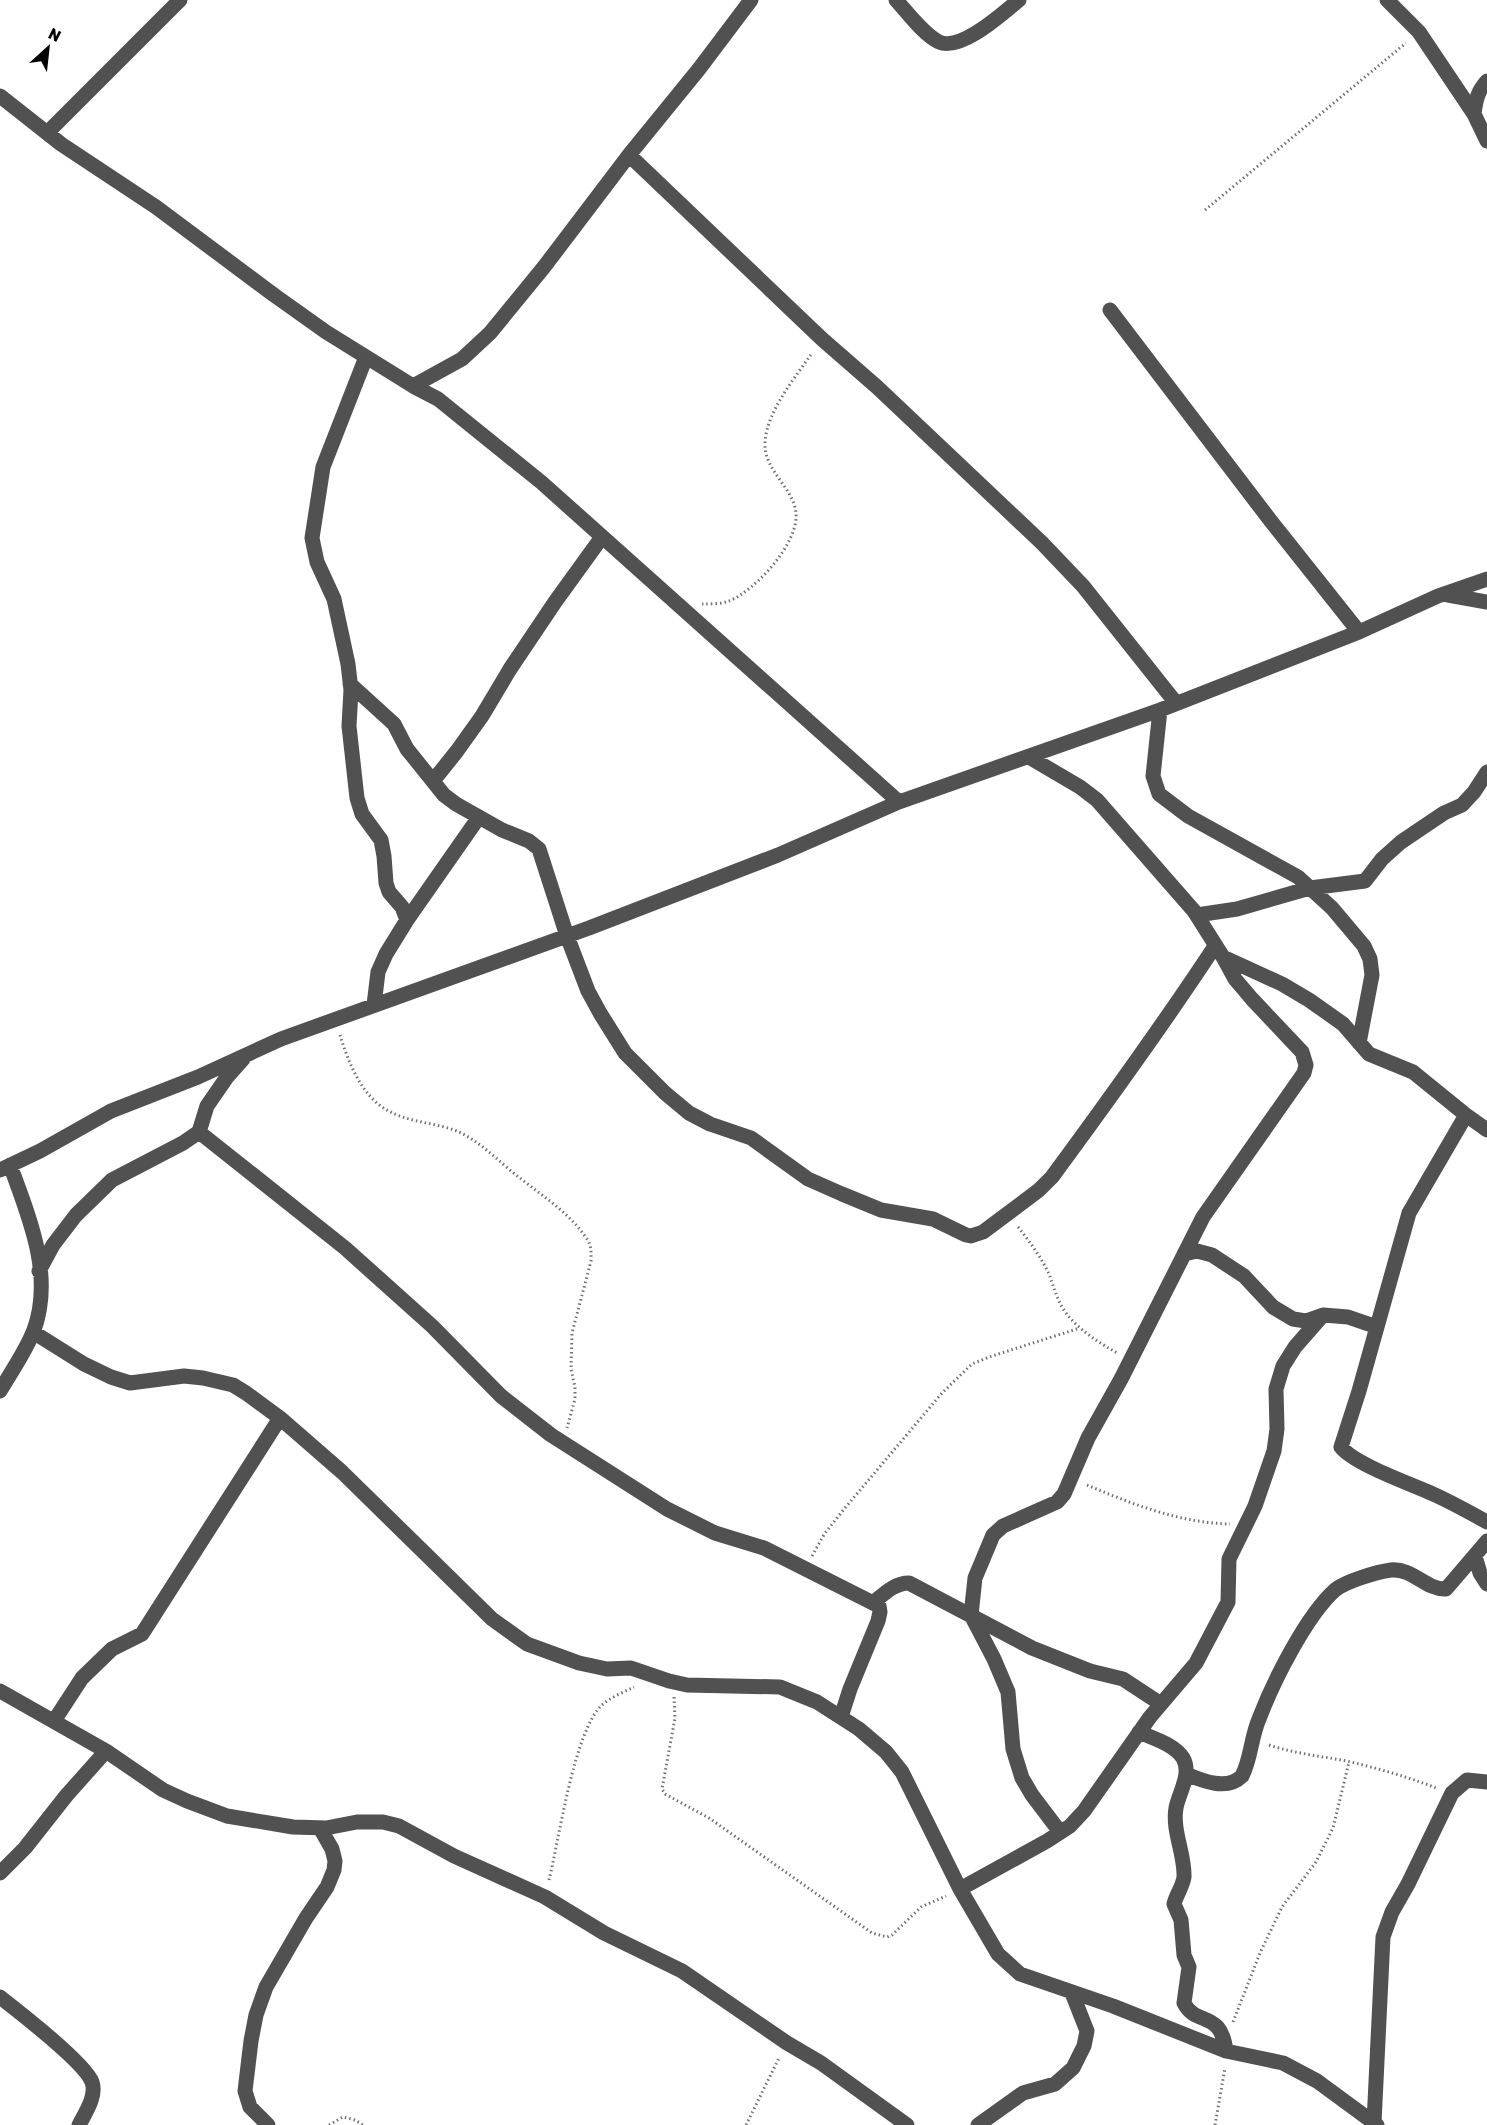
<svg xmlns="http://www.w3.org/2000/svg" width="1487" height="2125" viewBox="0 0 1487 2125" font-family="Rubik,sans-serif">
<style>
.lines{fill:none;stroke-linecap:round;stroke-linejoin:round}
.path{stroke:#737373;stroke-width:3;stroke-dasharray:1.5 3;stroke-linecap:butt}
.minor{stroke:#515151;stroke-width:15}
</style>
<rect width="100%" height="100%" fill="#fff"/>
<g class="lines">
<path class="path" d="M1205 210 1406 43
M702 604C710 604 721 604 729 601 755 591 799 543 796 513 794 488 763 470 765 442 767 411 795 378 812 353
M340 1035C347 1058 358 1087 377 1103 399 1122 428 1121 454 1130 478 1139 497 1160 516 1175 541 1195 569 1212 587 1239 592 1246 591 1253 591 1261L572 1333 571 1369 575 1387V1399L567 1428
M1018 1227C1030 1242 1041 1257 1049 1274 1054 1287 1057 1301 1066 1313 1079 1330 1098 1342 1117 1353
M1087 1485C1132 1504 1180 1523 1230 1524
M812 1556 825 1533 845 1508 942 1393 972 1364 989 1357 1080 1328
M674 1697 675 1718 662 1789 665 1794 709 1818 872 1933 887 1937 892 1935 921 1907 946 1896
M1269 1745C1296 1754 1323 1756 1351 1762 1380 1769 1408 1777 1436 1788
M549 1880C559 1840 574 1731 602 1705 611 1697 624 1692 634 1687
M1233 2022 1260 1953 1282 1907 1316 1862 1333 1828 1349 1762
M329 2125 343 2117 355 2120 363 2125
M746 2125 779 2058
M1215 2125 1225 2068"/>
<path class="minor" d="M896 0C907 12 924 35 939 42 961 52 1003 13 1019 0
M1387 0 1419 32 1474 114 1487 141
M0 96 61 144 156 207 274 295 326 332 413 386 438 399 541 482 899 802
M1474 114C1476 100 1477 92 1487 81
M47 133 180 0
M629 155 822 339 877 387 1042 543 1083 586 1176 703
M1110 310 1270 520 1359 632
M366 357 323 467 312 538 317 562 334 599 348 664 351 690 349 726 357 798 362 814 381 840 384 856 386 883 389 892 402 907 407 920
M413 386 462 359 490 333 544 267 629 155 699 69 751 0
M1448 595 1487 602
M350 684 394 724 407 749 444 795 456 804 502 830 529 841 539 849 567 936 588 991 600 1013 625 1053 665 1093 689 1113 710 1124 751 1138 808 1179 842 1194 881 1210 933 1219 966 1235 971 1236 983 1232 1039 1190 1052 1177C1108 1101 1163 1025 1215 946
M1160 710 1153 776 1159 794 1188 816 1298 877 1332 908 1364 946 1370 959 1372 975 1359 1043
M1029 757 1080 787 1097 800 1194 911 1223 957 1282 984 1309 1000 1343 1024 1369 1054 1413 1072 1466 1115 1487 1130
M433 781 457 751 482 716 510 669 555 602 602 537
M1197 915 1237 909 1310 888 1365 881 1382 859 1401 842 1444 813 1462 805 1474 792 1487 772
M374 1005 378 972 386 954 407 920 479 817
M1466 1115 1409 1213 1359 1391 1341 1447C1354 1464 1411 1484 1433 1494 1451 1502 1469 1512 1487 1522
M199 1132 345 1248 432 1326 501 1396 551 1435 667 1509 715 1533 764 1548 879 1606 880 1612 878 1621 850 1689 841 1717
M0 1170 40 1151 111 1111 198 1077 281 1039 589 928 778 855 899 802 1160 710 1359 632 1438 596 1487 579
M1184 1254 1197 1251 1212 1255 1244 1276 1273 1307 1293 1319 1306 1321 1323 1315 1348 1317 1377 1327
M39 1271 53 1245 76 1215 112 1180 183 1143 199 1132 207 1106 227 1077 243 1059
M33 1332 84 1364 111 1377 130 1383 184 1376 203 1378 233 1385 246 1393 280 1418 342 1472 492 1619 527 1644 579 1663 607 1669 631 1668 669 1681 687 1685 780 1687 817 1702 859 1729 886 1752 902 1772 960 1889 998 1954 1020 1974 1113 2006 1226 2051 1283 2063 1317 2081 1377 2125
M0 1391C11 1372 26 1351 34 1330 54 1275 29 1217 10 1165
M1475 1556 1480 1573 1487 1584
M874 1602C885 1593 895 1583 909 1583L1032 1648 1090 1671 1123 1679 1161 1704
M0 1691 106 1751 163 1790 187 1801 227 1816 293 1827 326 1828 357 1822H383L399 1826 454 1856 545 1897 604 1933 682 1971 787 2043 821 2063 907 2125
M54 1721 82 1678 112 1649 142 1634 280 1418
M1139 1732C1154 1739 1174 1744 1183 1758 1192 1774 1179 1792 1176 1808 1172 1831 1185 1854 1184 1877 1183 1886 1176 1895 1174 1904L1181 1920 1184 1955 1189 1967 1184 2003C1196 2027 1221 2009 1226 2051
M1186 1774C1203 1781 1227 1791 1242 1776 1251 1759 1251 1737 1259 1719 1273 1682 1306 1616 1335 1590 1346 1581 1377 1572 1391 1570 1413 1568 1426 1590 1446 1589L1487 1541
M1060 1832 1032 1795 1022 1778 1013 1749 1008 1692 994 1659 971 1615 975 1578 993 1535 1003 1526 1057 1502 1064 1494 1088 1438 1121 1379 1203 1217 1304 1073 1306 1065 1302 1052 1252 999 1235 979 1223 957
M0 1873 25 1848 66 1796 106 1751
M960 1889 1047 1841 1070 1826 1084 1811 1150 1717 1196 1663 1228 1602 1229 1559 1255 1506 1274 1451 1277 1429 1276 1389 1283 1366 1295 1347 1323 1315
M0 1997C18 2011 85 2063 92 2082 97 2096 85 2113 79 2125
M1374 2123 1383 1937 1392 1912 1408 1884 1452 1793 1467 1780 1487 1782
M268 2125 250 2107 245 2091 251 2041 256 2015 266 1987 306 1918 327 1887 334 1870 335 1861 332 1849 320 1828
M978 2125 1023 2093 1055 2084 1073 2068 1084 2046 1087 2031 1072 1993"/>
</g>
<g transform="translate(48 48) rotate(27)" stroke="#ffffff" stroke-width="4.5" paint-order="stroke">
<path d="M0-4.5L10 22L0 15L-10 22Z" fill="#000000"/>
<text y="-9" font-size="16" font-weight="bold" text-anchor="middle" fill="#000000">N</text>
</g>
</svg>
